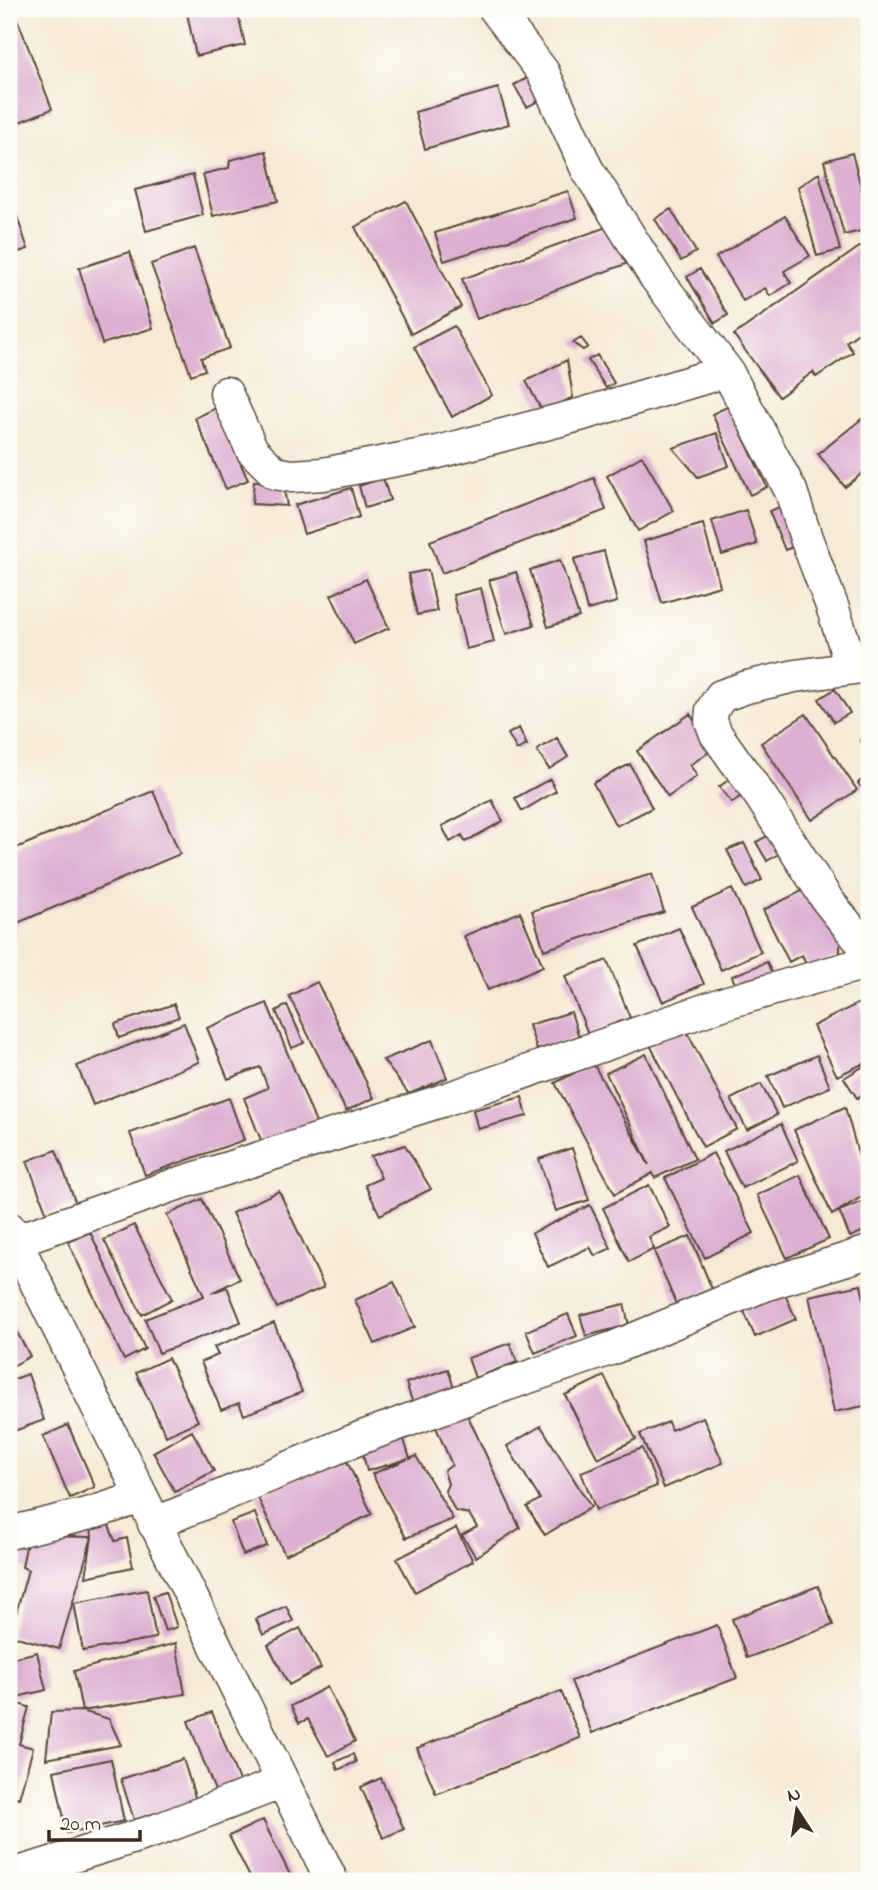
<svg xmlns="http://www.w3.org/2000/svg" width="878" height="1890" viewBox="0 0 878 1890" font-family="'Indie Flower',sans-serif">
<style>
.building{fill:#ddb0d2}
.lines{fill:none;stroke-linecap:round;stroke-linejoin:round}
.street-casing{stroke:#574739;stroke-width:35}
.street{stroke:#fff;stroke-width:32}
</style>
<rect width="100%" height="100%" fill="#fdfcf7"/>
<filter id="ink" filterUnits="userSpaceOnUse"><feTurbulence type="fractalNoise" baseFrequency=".0143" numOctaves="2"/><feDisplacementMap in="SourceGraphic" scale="14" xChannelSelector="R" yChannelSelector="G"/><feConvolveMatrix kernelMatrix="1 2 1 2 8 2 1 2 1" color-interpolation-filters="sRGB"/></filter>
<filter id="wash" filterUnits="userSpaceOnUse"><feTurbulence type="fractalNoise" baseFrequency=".00686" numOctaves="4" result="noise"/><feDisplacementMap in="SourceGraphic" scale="28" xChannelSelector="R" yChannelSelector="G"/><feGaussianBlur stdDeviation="1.57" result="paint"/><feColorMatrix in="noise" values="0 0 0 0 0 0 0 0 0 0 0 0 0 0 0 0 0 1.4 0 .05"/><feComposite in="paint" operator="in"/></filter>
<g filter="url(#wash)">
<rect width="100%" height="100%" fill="#f5ead4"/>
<g id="blocks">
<path class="building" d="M186 9H237L245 45 196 56Z
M15 13 52 109 12 125 9 116V15Z
M531 76 544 98 527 107 514 85Z
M498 88 509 124 425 149 415 112Z
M266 151 278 201 213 216 203 174 229 168 230 160Z
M852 153 869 217V229L844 235 824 161Z
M819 173 840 250 817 256 798 187Z
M193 175 203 215 146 231 135 190Z
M568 191 577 218 444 261 435 233Z
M9 193 28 249 9 255Z
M406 201 461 307 411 334 355 227Z
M671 209 696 252 681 261 655 219Z
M785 216 810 256 784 271 791 283 770 296 765 288 743 301 716 257Z
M612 225 626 264 477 319 462 279Z
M868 241 869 244V332L863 337 860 332 846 342 853 352 816 377 813 372 779 397 734 335Z
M194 248 230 348 201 358 205 370 191 375 151 264Z
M130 252 153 328 102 344 79 268Z
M700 269 728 315 715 323 687 277Z
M454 326 492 395 452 417 414 347Z
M581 338 588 347 583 350 573 343Z
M597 355 614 383 606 388 588 360Z
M567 360 573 397 543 413 526 381Z
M729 406 767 487 750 495 712 414Z
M216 408 248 480 226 489 195 418Z
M869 413V468L845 487 818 454Z
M717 433 729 466 698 477 673 448Z
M642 456 674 511 638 531 607 476Z
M383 478 390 500 365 508 359 486Z
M594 478 606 510 442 573 430 541Z
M254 481 283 484 287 506 252 504Z
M351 488 359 517 304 534 295 505Z
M785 505 801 544 785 550 769 511Z
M746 510 757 544 722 555 712 521Z
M703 524 720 586 662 603 644 541Z
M604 551 617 602 587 610 574 559Z
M560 560 579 617 548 627 530 570Z
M428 570 437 611 417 615 408 574Z
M516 572 534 625 506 634 489 580Z
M366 579 389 628 354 644 331 595Z
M481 588 494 642 466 649 453 595Z
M835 689 850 713 834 722 819 699Z
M690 714 714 749 690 765 697 776 668 797 637 751Z
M806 714 857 790 812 820 761 743Z
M519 728 527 745 517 750 508 734Z
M869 733V752L860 740Z
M557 738 568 757 549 769 537 750Z
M630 764 652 808 616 826 593 783Z
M869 774V798L858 783Z
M735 775 748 790 732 803 719 787Z
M550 779 556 791 522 811 515 798Z
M153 791 180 854 15 924V937L9 940V851Z
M492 800 503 821 465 842 462 835 450 842 442 826Z
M771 834 782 852 767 861 756 842Z
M744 843 762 880 746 888 727 850Z
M652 874 664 912 544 950 532 911Z
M732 889 761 952 721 970 692 907Z
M804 890 812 907 824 908 840 943V955L809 970 802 955 789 962 763 910Z
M520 912 543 966 488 990 464 936Z
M679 928 704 984 663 1002 637 946Z
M607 960 630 1018 588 1034 565 976Z
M767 962 773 976 737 990 732 976Z
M317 982 374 1098 346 1111 289 996Z
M267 1003 318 1128 265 1150 244 1098 268 1088 260 1067 228 1079 207 1028Z
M859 1003 869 1024V1061L837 1076 813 1026Z
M174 1004 179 1017 119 1038 115 1024Z
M287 1005 304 1043 292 1048 276 1011Z
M571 1012 579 1037 537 1050 529 1025Z
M184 1023 199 1062 93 1105 77 1066Z
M685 1028 737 1129 703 1147 650 1045Z
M432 1040 447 1078 409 1094 383 1060Z
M646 1054 695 1159 655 1178 653 1173 615 1194 555 1083 593 1063 649 1165 606 1073Z
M817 1055 830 1087 782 1108 768 1076Z
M869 1063V1090L857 1098 844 1078Z
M761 1084 777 1115 747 1130 731 1099Z
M522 1097 527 1116 478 1129 473 1110Z
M229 1098 244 1140 145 1175 130 1133Z
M845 1107 869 1192 832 1215 794 1130Z
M781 1124 798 1161 742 1188 724 1151Z
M405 1145 431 1189 380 1215 365 1185 381 1178 371 1156Z
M572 1148 589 1200 556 1211 539 1159Z
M56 1150 76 1204 47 1214 27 1161Z
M713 1153 754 1233 705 1258 665 1178Z
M800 1175 829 1239 787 1258 757 1195Z
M649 1185 670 1227 649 1237 654 1249 629 1262 603 1208Z
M279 1191 324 1287 277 1308 232 1213Z
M202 1199 240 1279 211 1293 227 1287 241 1322 159 1353 145 1319 204 1296 167 1215Z
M864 1201 869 1214V1229L850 1237 839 1211Z
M590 1205 611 1248 595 1256 590 1247 548 1267 532 1233Z
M134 1225 172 1299 142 1315 104 1240Z
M90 1232 145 1349 124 1360 68 1242Z
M690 1236 712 1289 676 1304 654 1251Z
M394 1282 415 1327 375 1344 355 1300Z
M861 1285 869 1322V1405L834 1412 809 1296Z
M784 1292 796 1319 755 1337 743 1309Z
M624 1304 629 1325 586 1336 580 1315Z
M568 1314 577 1336 535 1353 526 1331Z
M9 1318 30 1356 9 1368Z
M274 1323 302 1392 244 1415 239 1403 221 1410 201 1362 218 1355 214 1347Z
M510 1343 517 1362 475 1378 468 1358Z
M168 1358 198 1421 166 1436 136 1373Z
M448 1369 457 1398 416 1413 406 1383Z
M28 1374 44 1420 9 1433V1381Z
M604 1376 636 1439 598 1459 565 1395Z
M465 1410 520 1528 476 1557 462 1535 477 1527 469 1514 455 1511 445 1491 448 1484 444 1471 452 1465 435 1425Z
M703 1417 723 1463 664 1488 640 1434 668 1422 671 1430Z
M68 1425 95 1487 70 1498 43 1436Z
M541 1426 591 1507 545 1535 527 1507 540 1499 507 1446Z
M192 1431 214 1471 175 1492 153 1452Z
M404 1439 410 1459 416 1456 453 1519 406 1538 372 1474 408 1459 367 1471 362 1451Z
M642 1448 657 1486 596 1510 581 1472Z
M344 1455 372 1514 285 1555 257 1496Z
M255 1513 267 1546 243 1555 231 1522Z
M108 1523 115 1541 127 1538 133 1567 86 1577 92 1537 59 1649 10 1635 28 1570 22 1567 28 1536 92 1537 91 1526Z
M456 1528 473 1561 415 1592 397 1559Z
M818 1586 833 1625 747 1658 732 1619Z
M147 1590 156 1638 83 1651 74 1603Z
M165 1592 177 1627 165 1631 153 1596Z
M286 1606 293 1621 263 1635 256 1619Z
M717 1625 737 1678 592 1733 571 1681Z
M300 1628 321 1668 289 1685 268 1645Z
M176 1643 185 1694 82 1711 74 1671Z
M37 1652 46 1690 9 1699V1659Z
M327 1687 355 1741 328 1756 308 1719 299 1723 291 1706Z
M561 1691 580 1738 436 1794 417 1748Z
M14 1703 29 1707 19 1744 33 1748 19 1798 9 1795V1723Z
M82 1711 109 1719 121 1745 46 1759 51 1712Z
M212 1712 241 1786 217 1796 188 1721Z
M353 1754 356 1762 338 1770 335 1762Z
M111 1759 124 1821 67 1833 54 1771Z
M183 1759 196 1800 134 1820 121 1779Z
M381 1778 404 1829 383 1838 361 1787Z
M263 1820 293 1881H252L229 1836Z"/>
</g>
</g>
<g filter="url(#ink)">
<use href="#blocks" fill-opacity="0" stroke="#574739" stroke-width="2"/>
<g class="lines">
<g class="street-casing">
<path id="street" d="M495 9 543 72 587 169 656 278 727 371 791 491 806 538 832 606 845 646 849 668
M226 393 252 450 275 473 292 476 323 474 438 452 583 414 727 371
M869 666 795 676 747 687 721 696 712 710 711 721 716 734 761 797 828 901 869 952
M9 1228 332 1881
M15 1241 174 1185 441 1101 728 1002 869 962
M154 1524 360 1438 485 1392 613 1348 764 1285 869 1252
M9 1533 95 1512 141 1497
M9 1874 19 1873 157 1830 283 1782"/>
</g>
<use href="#street" class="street"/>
</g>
</g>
<rect width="878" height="1890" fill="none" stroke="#fdfcf7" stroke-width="35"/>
<g transform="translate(797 1810) rotate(348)" stroke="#fdfcf7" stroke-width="5" paint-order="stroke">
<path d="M0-5L12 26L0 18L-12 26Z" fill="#3b2a1e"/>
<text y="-10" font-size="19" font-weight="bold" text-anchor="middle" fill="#3b2a1e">N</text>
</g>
<path d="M49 1830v10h91v-10" fill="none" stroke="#3b2a1e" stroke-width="3.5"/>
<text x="60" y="1830" font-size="21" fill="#3b2a1e" stroke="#fdfcf7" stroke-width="5" paint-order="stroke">20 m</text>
</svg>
